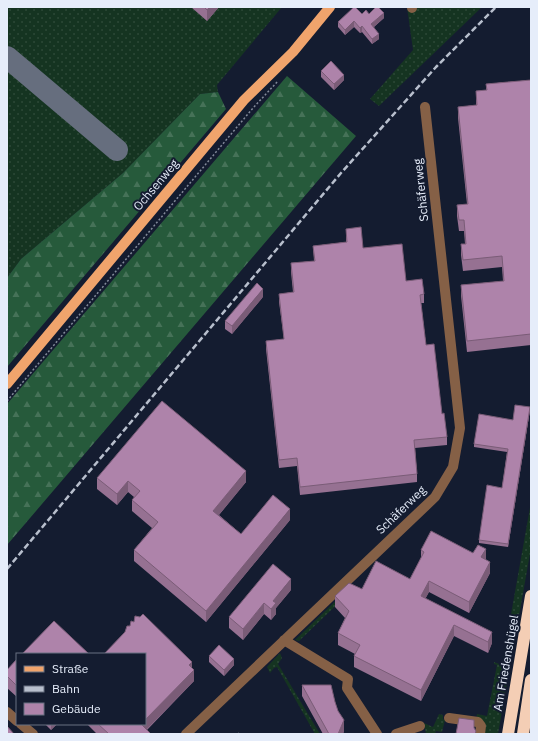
<svg xmlns="http://www.w3.org/2000/svg" width="538" height="741" viewBox="0 0 538 741" font-family="'IBM Plex Sans',sans-serif">
<style>
.grass{fill:url(#grass-dots)}
.forest{fill:url(#forest-firs)}
.lines{fill:none;stroke-linecap:round;stroke-linejoin:round}
.taxiway{stroke:#666e7e;stroke-width:22}
.path{stroke:#838a9a;stroke-width:1.5;stroke-dasharray:2 2;stroke-linecap:butt}
.minor{stroke:#856046;stroke-width:10}
.major{stroke:#f0a46c;stroke-width:10}
.highway{stroke:#f4ceb5;stroke-width:12}
.rail{stroke:#b8bfcd;stroke-width:2.5;stroke-dasharray:6 3;stroke-linecap:butt}
.wall{fill:#967192}
.shaded-wall{fill:#7a5c77}
.building{fill:#ae83aa;stroke:#7a5c77}
.labels{text-anchor:middle;stroke-width:4;stroke-linejoin:round;paint-order:stroke}
.street-label{font-size:12px;fill:#e6edfa;stroke:#141c30}
</style>
<defs>
<pattern id="grass-dots" width="8" height="8" patternUnits="userSpaceOnUse"><rect width="8" height="8" fill="#153421"/><path d="M2 2h.1M6 6h.1" fill="none" stroke="#2c4837" stroke-width="1.8" stroke-linecap="round"/></pattern>
<pattern id="forest-firs" width="22" height="20" patternUnits="userSpaceOnUse"><rect width="22" height="20" fill="#265a3b"/><path d="M5 1l3.5 6h-7zM16 11l3.5 6h-7z" fill="#467258"/></pattern>
</defs>
<rect width="100%" height="100%" fill="#141c30"/>
<path class="grass" d="M7 7H282L217 85 218 92 200 94 123 173 21 259 7 278Z
M407 7H482L379 106 370 99 413 50Z
M531 502V548L498 734H484L476 720 477 714 487 716 497 665 494 664V662L502 665Z
M348 589 352 590 299 641 295 640Z
M280 653 282 658 278 664 320 734H315L277 667 274 668 270 673 267 667Z
M439 714 443 715V719L445 720 442 732 436 731 435 734H426L424 723 433 727Z"/>
<path class="forest" d="M287 76 356 136 7 545V404Z
M218 92 226 109 7 367V278L21 259 123 173 200 94Z"/>
<g class="lines">
<path class="taxiway" d="M7 57 117 150"/>
<path class="path" d="M7 401 253 108 278 81
M238 733 239 734"/>
<path class="minor" d="M412 7V8
M284 640 348 679 347 688 377 734
M7 712 17 721
M449 718 478 722 481 726 480 734
M21 724 33 734
M186 734 435 497 453 467 460 428 425 107
M396 734 420 726"/>
<path class="major" d="M7 384 244 100 293 52 330 7"/>
<path class="highway" d="M508 734 531 596
M523 734 531 680"/>
<path class="rail" d="M7 569 341 173 436 67 496 7"/>
</g>
<path class="wall" d="M191 7H219L207 21Z
M369 14 384 18 374 27 379 39 372 44 362 32 360 33 354 27 345 35 338 27V22Z
M321 71 344 80 334 90 321 77Z
M531 80V345L467 352 461 296V285L503 281 502 267 463 271 461 255V244H465L464 231H459L457 216V205L467 204 458 118V107L476 105V91L486 90V84Z
M346 229 363 248 406 281 424 294V303H421L426 345 447 437V445L415 448 417 474V482L300 495 297 466 279 468 266 349V341L284 339 279 302V294L293 292 291 272V263L314 261 313 246 346 242Z
M263 297 232 334 225 329V321Z
M530 410 508 547 479 543V540L502 488 507 452 474 447V444L513 420Z
M97 478 246 482 219 515 241 534 290 520 206 622 134 561V550L152 528 132 511V500L134 497 128 492 117 505 97 489Z
M421 550 486 560 490 573 469 613 429 592 425 599 492 643 488 653 454 636 421 701 354 667V656L355 654 338 645V633L345 618 335 607V596L362 589 410 579 421 558Z
M291 590 276 608V614L271 620 264 614 243 640 229 628V617Z
M134 622 192 668 194 681 147 730 151 734H97L87 724H145L125 632Z
M209 656 234 665 224 676 209 662Z
M17 659V697L7 688V670Z
M302 685 335 702 344 731 343 734H323L302 696Z
M45 724H57L51 730Z"/>
<path class="shaded-wall" d="M210 7H219L207 21V10Z
M384 13V18L371 29V24Z
M354 21V27L345 35V30Z
M362 26V32L360 33V28Z
M379 34V39L372 44V39Z
M344 75V80L334 90V84Z
M263 289V297L232 334V326Z
M530 407V410L508 547V544Z
M246 471V482L213 522V511Z
M128 481V492L117 505V494Z
M290 509V520L206 622V611Z
M486 549V560L481 557Z
M490 562V573L469 613V602Z
M291 579V590L276 608V614L271 620V609L273 601Z
M429 581V592L421 607V596Z
M264 603V614L243 640V629Z
M454 625V636L421 701V690Z
M492 632V643L488 653V642Z
M234 659V665L224 676V670Z
M192 662V672L194 670V681L142 734 141 724H145V720Z
M344 720V731L343 734H338Z
M51 724H57L51 730Z"/>
<path class="building" d="M204 7H210L207 10Z
M354 7H355L362 14 366 10 369 14 376 7H378L384 13 371 24 379 34 372 39 362 26 360 28 354 21 345 30 338 22Z
M331 61 344 75 334 84 321 71Z
M531 80V334L467 341 461 285 504 281 502 256 463 260 461 244H466L464 220H459L457 205 468 204 458 107 477 105 476 91 487 90 486 84Z
M361 227 363 248 402 244 406 281 422 279 424 294 420 295 426 345 434 344 442 414 444 413 447 437 414 440 417 474 300 487 297 458 279 460 266 341 284 339 279 294 294 292 291 263 315 261 313 246 347 242 346 229Z
M257 283 263 289 232 326 225 321Z
M162 401 246 471 213 511 241 534 273 495 290 509 206 611 134 550 158 522 132 500 140 491 128 481 117 494 97 478Z
M515 405 530 407 508 544 479 540 487 485 502 488 508 449 474 444 479 414 513 420Z
M431 531 473 553 478 545 486 549 481 557 490 562 469 602 429 581 421 596 492 632 488 642 454 625 421 690 354 656 360 645 338 633 349 611 335 596 349 583 362 589 376 561 410 579 424 552 421 550Z
M273 564 291 579 273 601 276 603 271 609 264 603 243 629 229 617Z
M143 614 192 662 189 665 194 670 145 720V654H104L125 632 127 626H130L131 621 134 622 135 616 140 617Z
M54 621 89 654H22Z
M219 645 234 659 224 670 209 656Z
M17 659V686L7 676V670Z
M302 685H331L335 702 338 711 344 720 338 734H329Z
M459 718 474 720V728L476 731 475 734H456Z
M98 724H141L151 734H109Z
M7 726 14 734H7Z"/>
<g class="labels">
<g class="street-label">
<text transform="translate(156 185) rotate(-50)" y="4">Ochsenweg</text>
<text transform="translate(421 190) rotate(-96)" y="4">Schäferweg</text>
<text transform="translate(401 510) rotate(-44)" y="4">Schäferweg</text>
<text transform="translate(506 663) rotate(-80)" y="4">Am Friedenshügel</text>
</g>
</g>
<rect width="538" height="741" fill="none" stroke="#e6edfa" stroke-width="16"/>
<rect x="16" y="653" width="130" height="72" fill="#141c30" stroke="#687081"/>
<rect x="24" y="666" width="20" height="6" fill="#f0a46c" stroke="#687081"/>
<text x="52" y="673" font-size="12" fill="#e6edfa">Straße</text>
<rect x="24" y="686" width="20" height="6" fill="#b8bfcd" stroke="#687081"/>
<text x="52" y="693" font-size="12" fill="#e6edfa">Bahn</text>
<rect x="24" y="703" width="20" height="12" fill="#ae83aa" stroke="#687081"/>
<text x="52" y="713" font-size="12" fill="#e6edfa">Gebäude</text>
</svg>
